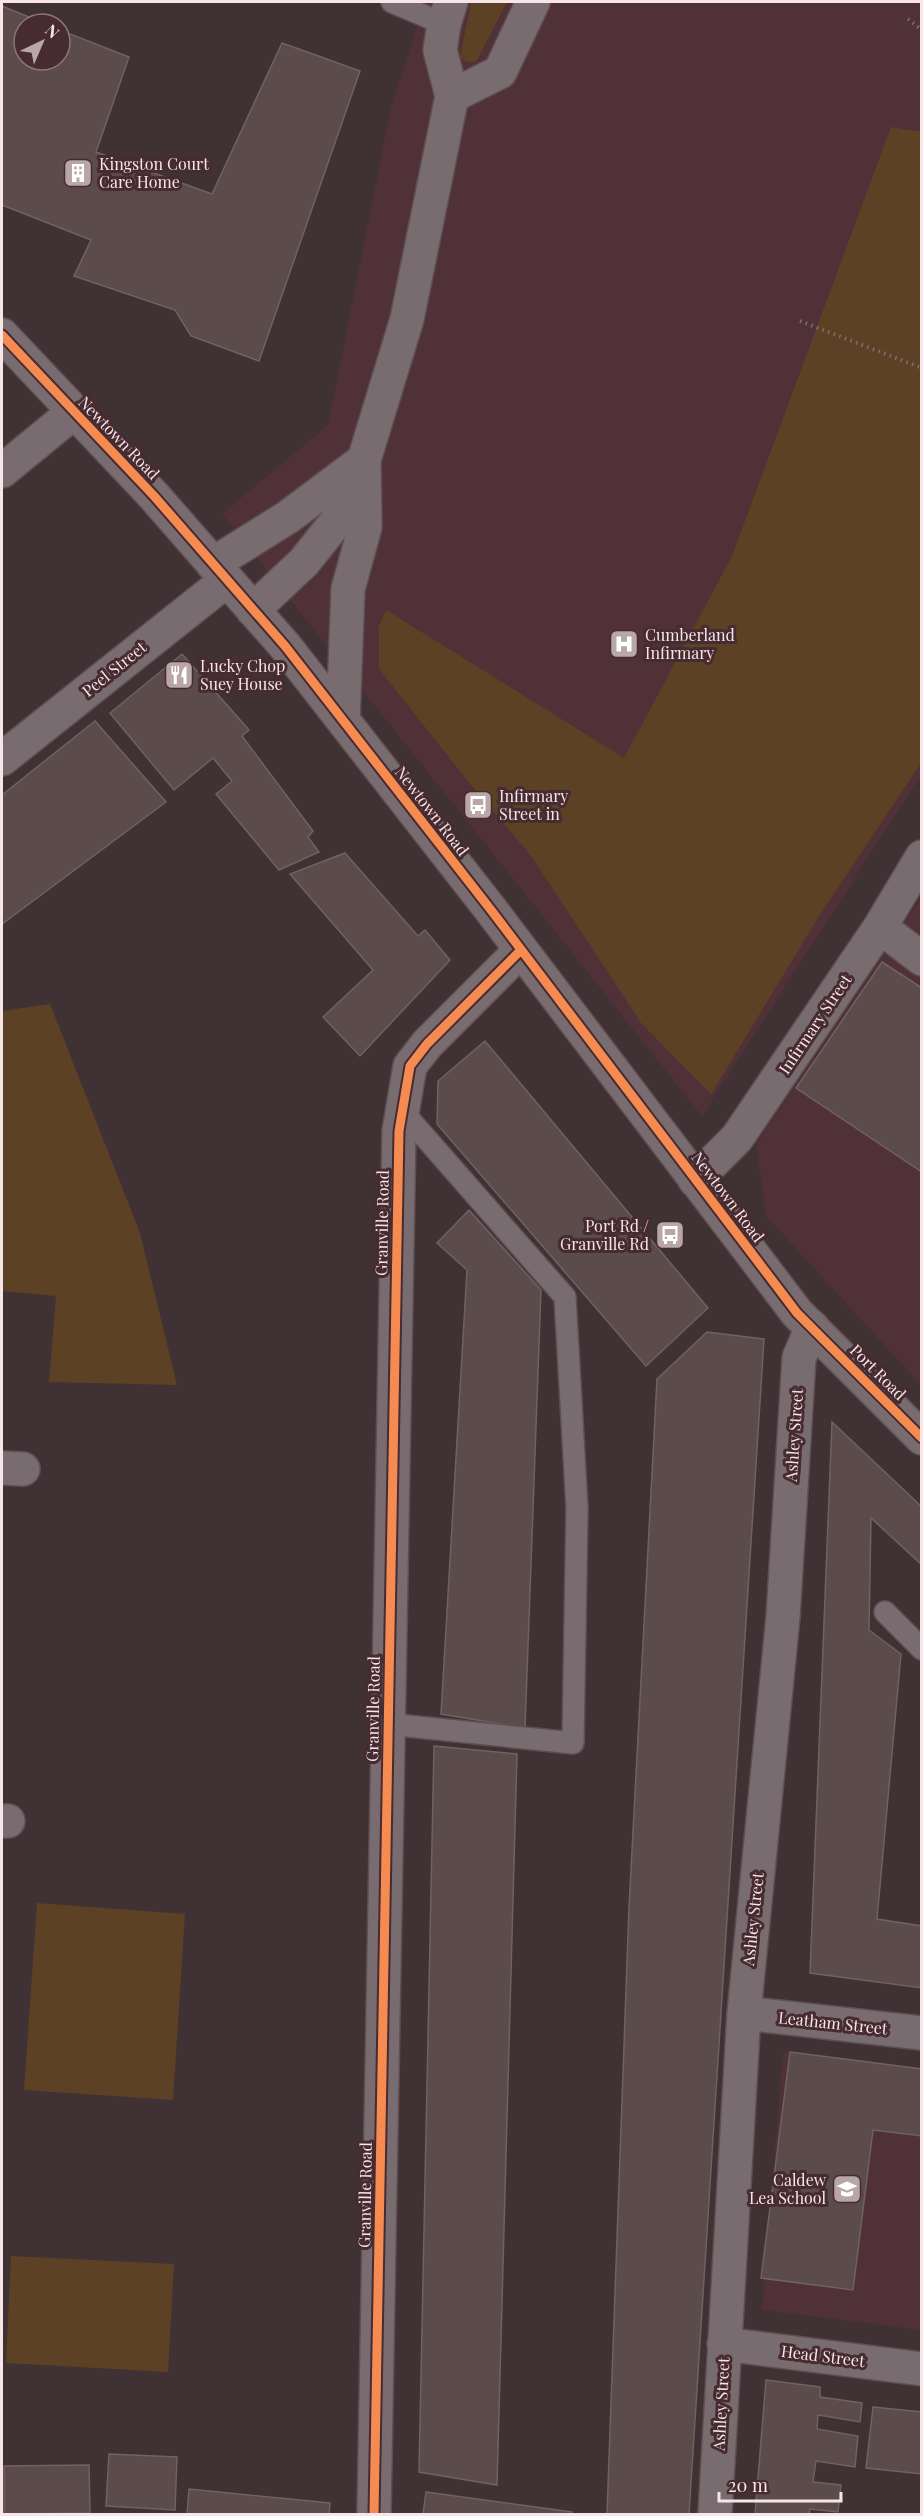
<svg xmlns="http://www.w3.org/2000/svg" width="923" height="2516" viewBox="0 0 923 2516" font-family="'Playfair Display',serif">
<style>
.built{fill:#503137}
.green{fill:#5d4125}
.building{fill:#5b4c4b;stroke:#6f6262;stroke-width:1.5}
.lines{fill:none;stroke-linecap:round;stroke-linejoin:round}
.lane-casing{stroke:#5d4f51;stroke-width:24}
.street-casing{stroke:#5d4f51;stroke-width:36}
.secondary-casing{stroke:#5d4f51;stroke-width:36}
.path{stroke:#7b6f72;stroke-width:4;stroke-dasharray:1.5 4.5;stroke-linecap:butt}
.lane{stroke:#796c70;stroke-width:21}
.street{stroke:#796c70;stroke-width:33}
.secondary{stroke:#796c70;stroke-width:33}
.cycleway-casing{stroke:#462b30;stroke-width:13}
.cycleway{stroke:#f68b52;stroke-width:9}
.labels{text-anchor:middle;stroke-width:6;stroke-linejoin:round;paint-order:stroke}
.poi-label{font-size:16px;fill:#f8e5e8;stroke:#462b30;text-anchor:start}
.street-label{font-size:16px;fill:#f8e5e8;stroke:#462b30}
</style>
<rect width="100%" height="100%" fill="#403134"/>
<path class="built" d="M425 2H921V775L702 1116 222 514 328 425 391 107Z
M921 898V1385L766 1216 756 1144Z
M783 2052 921 2068V2330L762 2310Z"/>
<path class="green" d="M471 2H507L476 62H467L460 58Z
M891 127 922 132 921 763 818 918 711 1094 641 1023 532 857 471 785 379 669V626L386 610 624 758 732 556Z
M50 1004 140 1233 177 1385 49 1382 56 1296 2 1291V1011Z
M37 1903 185 1914 173 2100 24 2090Z
M11 2256 174 2264 168 2372 6 2363Z"/>
<path class="building" d="M2 6 46 24H24V60H60V30L129 57 96 152 212 194 282 43 360 71 259 361 191 336 175 310 74 276 91 240 2 205Z
M182 654 249 730 242 736 313 831 308 837 319 852 279 870 216 794 232 781 213 758 174 790 110 713Z
M95 721 166 802 2 924V795Z
M345 853 418 936 425 930 450 960 360 1056 323 1017 373 970 290 874Z
M882 962 922 988V1172L796 1088Z
M485 1041 708 1308 646 1366 437 1124 438 1081Z
M469 1210 541 1290 525 1728 441 1714 467 1270 437 1243Z
M707 1332 764 1339 689 2514H607L629 1907 657 1379Z
M832 1422 922 1507V1565L871 1518 869 1630 901 1654 877 1919 922 1926V1988L810 1973Z
M434 1746 517 1754 497 2485 419 2472Z
M790 2052 922 2069V2136L873 2130 853 2290 761 2278Z
M766 2380 820 2387V2397L862 2403 860 2422 818 2415 817 2429 858 2436 855 2467 816 2461 813 2482 841 2485 838 2512 810 2509 809 2514H755Z
M873 2407 922 2412V2474L866 2468Z
M109 2454 177 2457 175 2510 106 2506Z
M89 2465 90 2513 4 2514V2466Z
M189 2489 330 2503 329 2514H187Z
M426 2492 572 2512V2514H423Z"/>
<g class="lines">
<g class="lane-casing">
<path id="lane" d="M392 2 444 24
M885 1612 922 1649
M388 1724 573 1743 577 1508 565 1297 403 1112"/>
</g>
<g class="street-casing">
<path id="street" d="M452 96 500 72 533 2
M2 471 74 412
M213 564 288 517 364 460
M253 610 304 562 348 507 364 460 407 319 452 96 440 50 444 24 451 2
M2 759 227 580
M880 927 922 959
M695 1180 737 1138 880 927 922 857
M2 1468 23 1469
M2 1821H8
M744 2013 922 2033
M724 2344 922 2369
M374 2514 399 1131 410 1066 427 1044 521 950
M715 2514 744 2013 783 1617 799 1358 812 1327"/>
</g>
<g class="secondary-casing">
<path id="secondary" d="M2 335 154 496 285 646 491 910 797 1313 922 1438
M343 720 348 589 365 527 364 460"/>
</g>
<path class="path" d="M908 19 922 30
M800 321 922 368"/>
<use href="#lane" class="lane"/>
<use href="#street" class="street"/>
<use href="#secondary" class="secondary"/>
<g class="cycleway-casing">
<path id="cycleway" d="M2 335 154 496 285 646 491 910 797 1313 922 1438
M374 2514 399 1131 410 1066 427 1044 521 950"/>
</g>
<use href="#cycleway" class="cycleway"/>
</g>
<defs>
<g id="building-square" transform="scale(1.5)"><rect x="-9" y="-9" width="18" height="18" rx="4" fill="#b8a6a9" stroke="#462b30"/><path d="M-4-6H4V6H1V3H-1V6H-4ZM-2.5-4.3h1.7v1.8h-1.7ZM.8-4.3h1.7v1.8H.8ZM-2.5-1h1.7V.8h-1.7ZM.8-1h1.7V.8H.8Z" fill="#fff"/></g>
<g id="hospital-square" transform="scale(1.5)"><rect x="-9" y="-9" width="18" height="18" rx="4" fill="#b8a6a9" stroke="#462b30"/><path d="M-5-5h3v3.5h4V-5h3V5h-3V1.5h-4V5h-3Z" fill="#fff"/></g>
<g id="restaurant-square" transform="scale(1.5)"><rect x="-9" y="-9" width="18" height="18" rx="4" fill="#b8a6a9" stroke="#462b30"/><path d="M-5-6h1v4h1v-4h1v4h1v-4h1v5L-1.5 .5V6h-2V.5L-5-1ZM5-6V6H3V1.5H1.5Q1.5-4 5-6Z" fill="#fff"/></g>
<g id="bus-square" transform="scale(1.5)"><rect x="-9" y="-9" width="18" height="18" rx="4" fill="#b8a6a9" stroke="#462b30"/><path d="M-5-6H5V4H4V6H2V4H-2V6H-4V4H-5ZM-3.5-4V0h7V-4ZM-3.5 1.2v1.5H-2V1.2ZM2 1.2v1.5H3.5V1.2Z" fill="#fff"/></g>
<g id="school-square" transform="scale(1.5)"><rect x="-9" y="-9" width="18" height="18" rx="4" fill="#b8a6a9" stroke="#462b30"/><path d="M0-5L7-2L0 1L-7-2ZM-4 1L0 2.5L4 1V4Q0 6-4 4Z" fill="#fff"/></g>
</defs>
<g fill-rule="evenodd">
<use href="#building-square" x="78" y="173"/>
<use href="#hospital-square" x="624" y="644"/>
<use href="#restaurant-square" x="179" y="675"/>
<use href="#bus-square" x="478" y="805"/>
<use href="#bus-square" x="670" y="1235"/>
<use href="#school-square" x="847" y="2189"/>
</g>
<g class="labels">
<g class="poi-label">
<text x="99" y="170">Kingston Court<tspan x="99" dy="18">Care Home</tspan></text>
<text x="645" y="641">Cumberland<tspan x="645" dy="18">Infirmary</tspan></text>
<text x="200" y="672">Lucky Chop<tspan x="200" dy="18">Suey House</tspan></text>
<text x="499" y="802">Infirmary<tspan x="499" dy="18">Street in</tspan></text>
<text x="649" y="1232" text-anchor="end">Port Rd /<tspan x="649" dy="18">Granville Rd</tspan></text>
<text x="826" y="2186" text-anchor="end">Caldew<tspan x="826" dy="18">Lea School</tspan></text>
</g>
<g class="street-label">
<text transform="translate(119 438) rotate(46)" y="6">Newtown Road</text>
<text transform="translate(114 669) rotate(-39)" y="6">Peel Street</text>
<text transform="translate(432 811) rotate(52)" y="6">Newtown Road</text>
<text transform="translate(815 1024) rotate(-56)" y="6">Infirmary Street</text>
<text transform="translate(728 1197) rotate(53)" y="6">Newtown Road</text>
<text transform="translate(382 1223) rotate(-89)" y="6">Granville Road</text>
<text transform="translate(878 1372) rotate(45)" y="6">Port Road</text>
<text transform="translate(794 1435) rotate(-86)" y="6">Ashley Street</text>
<text transform="translate(373 1709) rotate(-89)" y="6">Granville Road</text>
<text transform="translate(753 1919) rotate(-84)" y="6">Ashley Street</text>
<text transform="translate(833 2023) rotate(6)" y="6">Leatham Street</text>
<text transform="translate(365 2195) rotate(-89)" y="6">Granville Road</text>
<text transform="translate(823 2356) rotate(7)" y="6">Head Street</text>
<text transform="translate(721 2404) rotate(-87)" y="6">Ashley Street</text>
</g>
</g>
<rect width="923" height="2516" fill="none" stroke="#f8e5e8" stroke-width="6"/>
<g transform="translate(42 42) rotate(44)"><circle r="28" fill="#462b30" stroke="#8d757a" stroke-width="1.5"/>
<path d="M0-4.5L10 22L0 15L-10 22Z" fill="#b8a6a9"/>
<text y="-9" font-size="16" font-weight="bold" text-anchor="middle" fill="#f8e5e8">N</text>
</g>
<path d="M719 2492v9h122v-9" fill="none" stroke="#f8e5e8" stroke-width="3"/>
<text x="728" y="2492" font-size="18" fill="#f8e5e8" stroke="#462b30" stroke-width="4.5" paint-order="stroke">20 m</text>
</svg>
